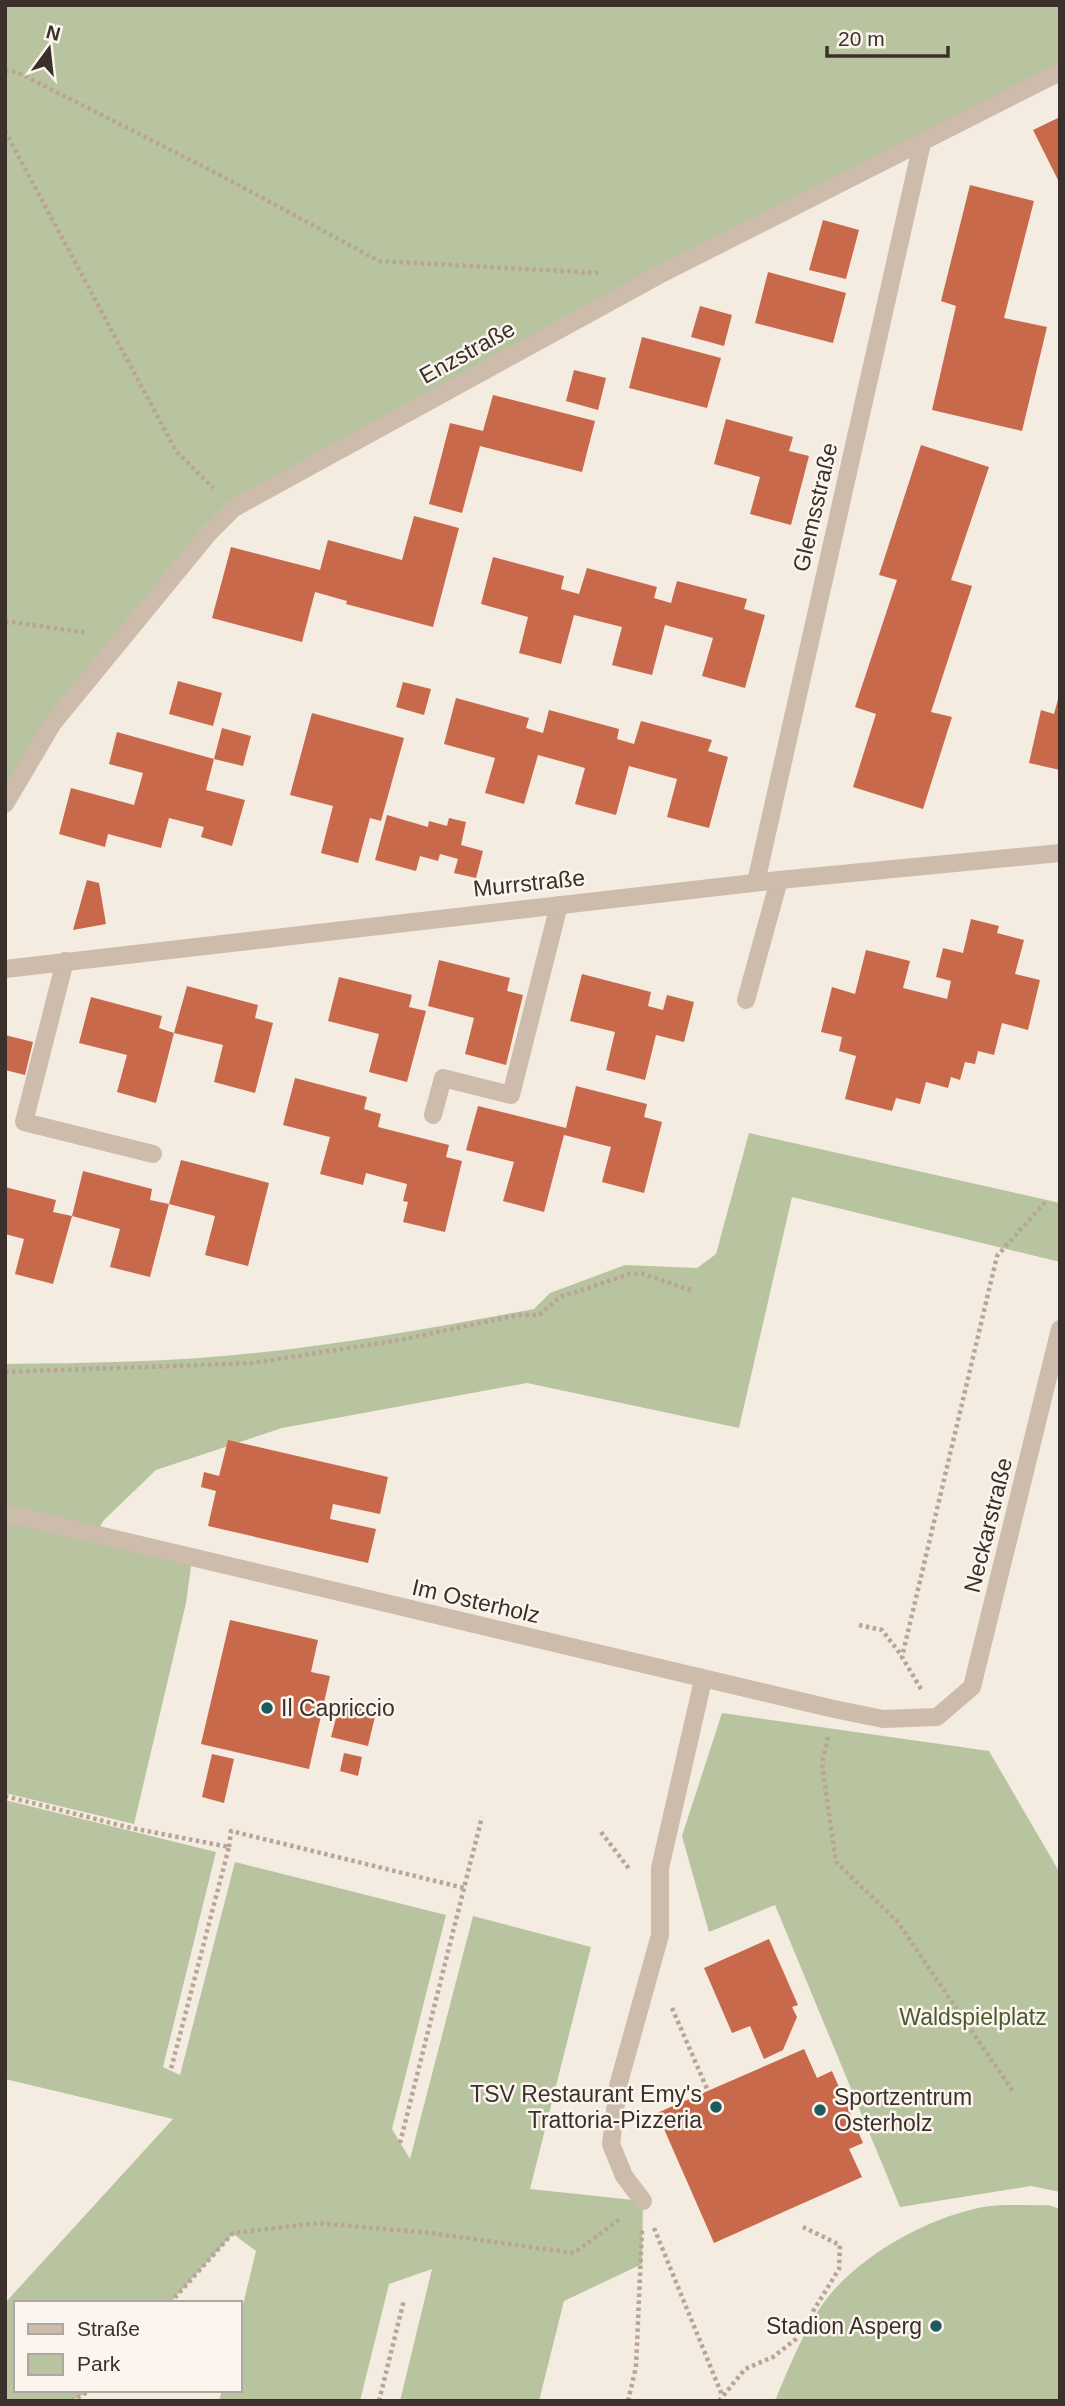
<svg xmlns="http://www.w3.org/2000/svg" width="1065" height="2406" viewBox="0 0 1065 2406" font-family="Arial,sans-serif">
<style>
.green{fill:#b8c4a0}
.building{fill:#c8694b}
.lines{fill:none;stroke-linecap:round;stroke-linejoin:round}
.path{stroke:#b9a596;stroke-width:4.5;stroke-dasharray:3.5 3.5;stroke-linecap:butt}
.lane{stroke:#cdbbac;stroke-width:18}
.street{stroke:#cdbbac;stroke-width:18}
.poi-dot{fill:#1f5a5e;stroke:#fbf5ee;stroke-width:2.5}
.labels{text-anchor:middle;stroke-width:5;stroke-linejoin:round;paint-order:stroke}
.street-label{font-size:23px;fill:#3b302b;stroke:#fbf5ee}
.poi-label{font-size:23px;fill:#3b302b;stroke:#fbf5ee;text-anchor:start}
.park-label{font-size:23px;fill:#4a5a2e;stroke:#fbf5ee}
</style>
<rect width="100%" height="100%" fill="#f4ebe1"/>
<path class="green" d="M5 5H1060V72L234 508 53 723 5 804Z
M749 1133 1060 1203V1262L792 1197 739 1428 527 1383 282 1428 156 1470 104 1520 95 1535 192 1559 186 1603 134 1824 5 1793V1364C88 1363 172 1362 255 1353 349 1343 441 1326 534 1309L550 1293 625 1265 697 1268 716 1254Z
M722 1713 989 1751 1060 1873V2192L1031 2186 900 2207 775 1905 709 1932 682 1836Z
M5 1800 216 1852 163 2067 180 2075 235 1862 446 1915 392 2129 410 2159 473 1916 591 1947 530 2189 643 2201 642 2264 564 2301 539 2401H400L432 2269 389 2284 360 2401H219L222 2390H240V2317L256 2251 233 2234 170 2303H16V2390H91L71 2401H5V2303L173 2119 5 2079Z
M1048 2205 1060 2209V2401H775C789 2367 808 2320 832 2292 869 2251 925 2220 978 2208 1000 2203 1026 2206 1048 2205Z"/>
<path class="building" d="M1060 117V184L1033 130Z
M970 185 1034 201 1004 318 1047 327 1022 431 932 410 956 306 941 301Z
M823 220 859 230 846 279 809 270Z
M768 272 846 293 833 343 755 323Z
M700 306 732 315 724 346 691 337Z
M642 337 721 358 707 408 629 388Z
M574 370 606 378 598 410 566 401Z
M493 395 595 421 582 472 480 446 462 513 429 504 450 423 483 431Z
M726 419 793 437 789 451 809 456 791 525 750 514 760 477 714 464Z
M921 445 989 467 951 580 972 586 931 712 952 717 923 809 853 787 876 714 855 707 897 580 879 575Z
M414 516 459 528 433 627 346 604 347 601 315 592 302 642 212 618 231 547 320 570 328 540 402 560Z
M493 557 564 576 561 589 579 594 587 568 657 587 654 598 671 603 677 581 747 599 744 609 765 615 745 688 702 676 713 638 665 625 652 675 612 665 622 627 574 615 561 664 519 653 528 617 481 604Z
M178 681 222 693 213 726 169 714Z
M403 682 431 689 424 715 396 707Z
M1060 692V770L1029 763 1041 710 1054 714Z
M456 698 529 718 526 728 543 733 549 710 619 729 617 739 634 744 641 721 712 740 708 751 728 757 709 828 667 817 677 779 629 766 616 815 575 804 585 768 538 755 524 804 485 793 495 758 444 744Z
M312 713 404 738 381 821 370 818 358 863 321 853 333 806 290 795Z
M222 728 251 736 243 766 214 759Z
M117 732 214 759 206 790 245 800 232 846 201 837 204 827 169 818 161 848 108 834 105 847 59 834 71 788 134 805 143 773 109 764Z
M387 815 428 827 429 821 447 826 449 818 466 822 461 845 483 851 476 878 454 873 458 859 440 854 438 861 420 856 416 871 375 860Z
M87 880 99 883 106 924 73 930Z
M971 919 999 926 997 933 1024 940 1015 974 1040 980 1028 1030 1002 1023 994 1055 978 1051 975 1064 965 1062 960 1080 951 1077 948 1088 926 1082 920 1104 896 1098 892 1111 845 1099 856 1056 839 1051 842 1037 821 1032 832 987 855 994 866 950 910 961 903 988 947 999 951 981 936 977 943 948 963 953Z
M439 960 510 978 507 991 523 995 506 1065 465 1054 474 1018 428 1006Z
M582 974 651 992 648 1006 663 1010 667 995 694 1002 684 1042 656 1035 645 1080 606 1070 615 1032 570 1021Z
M339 977 412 995 409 1007 426 1011 407 1082 369 1072 379 1034 328 1021Z
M187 986 258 1005 255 1018 273 1023 255 1093 214 1082 223 1045 174 1033 156 1103 117 1092 127 1055 79 1043 91 997 162 1016 159 1028 174 1033Z
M5 1035 33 1042 25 1075 5 1070Z
M295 1078 367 1097 364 1109 381 1114 378 1127 449 1145 446 1157 462 1161 445 1232 403 1222 408 1202 403 1201 407 1184 366 1173 363 1185 320 1174 330 1137 283 1125Z
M576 1086 647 1104 644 1117 662 1122 644 1193 602 1182 611 1147 564 1135 544 1212 503 1201 514 1162 466 1150 478 1106 566 1128Z
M181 1160 269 1183 248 1266 205 1255 215 1216 169 1204Z
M83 1171 152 1189 150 1200 169 1204 150 1277 110 1267 120 1229 72 1216Z
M5 1187 56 1200 53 1212 72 1216 53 1284 15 1274 24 1239 5 1234Z
M228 1440 388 1477 380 1514 333 1504 330 1519 376 1529 368 1563 208 1526 216 1491 201 1487 204 1472 219 1476Z
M230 1620 318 1640 311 1672 330 1676 309 1769 201 1744Z
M340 1703 376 1712 368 1746 331 1737Z
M344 1753 362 1757 358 1776 340 1771Z
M212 1754 234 1759 224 1803 202 1797Z
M769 1939 798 2005 792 2007 797 2017 783 2050 764 2059 750 2026 732 2033 704 1968Z
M804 2049 817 2078 832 2071 863 2143 849 2149 862 2177 714 2243 657 2113Z"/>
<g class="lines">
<path class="path" d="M5 71 17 72 220 175 379 261 598 273
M5 131 176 451 213 488
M5 621 88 633
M5 1372 253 1363 400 1340 518 1315H539L560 1297 630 1274H643L691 1290
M859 1625 882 1630 902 1656
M921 1689 902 1657 997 1256 1047 1200
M828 1737 822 1764 836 1862 897 1921 1014 2093
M5 1796 131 1828 229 1847 171 2069
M601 1832 630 1870
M229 1847 231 1831 464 1888 482 1817
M672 2008 708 2091
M400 2143 464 1888
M654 2228 722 2395
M170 2303 233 2233 318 2223 430 2233 574 2253 620 2219
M71 2401 91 2390
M379 2401 404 2300
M628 2401 636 2367 642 2230
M719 2401 745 2369 773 2357 796 2339 839 2269 840 2245 803 2227"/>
<path class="lane" d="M65 961 24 1122 153 1154
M746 1000 779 880
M433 1115 443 1078 511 1095 559 905
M5 1513 834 1709 883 1719 937 1717 972 1687 1060 1329
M643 2201 624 2176 611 2144 618 2086 660 1935V1868L703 1680"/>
<path class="street" d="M5 804 53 723 208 534 234 508 659 275 1060 72
M756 882 922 143
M5 969 779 880 1060 853"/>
</g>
<g class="poi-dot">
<circle cx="267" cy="1708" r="7"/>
<circle cx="716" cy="2107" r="7"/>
<circle cx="820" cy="2110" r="7"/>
<circle cx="936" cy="2326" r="7"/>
</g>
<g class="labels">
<g class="street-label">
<text transform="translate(467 352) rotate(-29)" y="8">Enzstraße</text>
<text transform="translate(815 507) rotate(-77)" y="8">Glemsstraße</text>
<text transform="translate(529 883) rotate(-6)" y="8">Murrstraße</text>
<text transform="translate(988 1525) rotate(-76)" y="8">Neckarstraße</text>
<text transform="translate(476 1601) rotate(13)" y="8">Im Osterholz</text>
</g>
<g class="poi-label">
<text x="281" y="1716">Il Capriccio</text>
<text x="702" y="2102" text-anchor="end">TSV Restaurant Emy's<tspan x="702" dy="26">Trattoria-Pizzeria</tspan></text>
<text x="834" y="2105">Sportzentrum<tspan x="834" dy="26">Osterholz</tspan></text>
<text x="922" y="2334" text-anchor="end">Stadion Asperg</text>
</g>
<g class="park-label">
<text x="973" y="2025">Waldspielplatz</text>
</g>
</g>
<rect width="1065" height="2406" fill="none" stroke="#3b302b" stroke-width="14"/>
<rect x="14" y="2301" width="228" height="91" fill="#fbf5ee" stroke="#aea6a0" stroke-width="2"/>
<rect x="28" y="2324" width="35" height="10" fill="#cdbbac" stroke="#aea6a0" stroke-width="2"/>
<text x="77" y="2336" font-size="21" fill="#3b302b">Straße</text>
<rect x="28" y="2354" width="35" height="21" fill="#b8c4a0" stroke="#aea6a0" stroke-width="2"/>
<text x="77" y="2371" font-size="21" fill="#3b302b">Park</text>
<g transform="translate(49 49) rotate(15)" stroke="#fbf5ee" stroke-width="5" paint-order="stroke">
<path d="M0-5L12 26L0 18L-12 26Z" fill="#3b302b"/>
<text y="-10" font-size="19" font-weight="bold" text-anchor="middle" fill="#3b302b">N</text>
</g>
<path d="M827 46v10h121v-10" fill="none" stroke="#3b302b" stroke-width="3.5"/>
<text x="838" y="46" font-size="21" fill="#3b302b" stroke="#fbf5ee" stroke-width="5" paint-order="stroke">20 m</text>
</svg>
